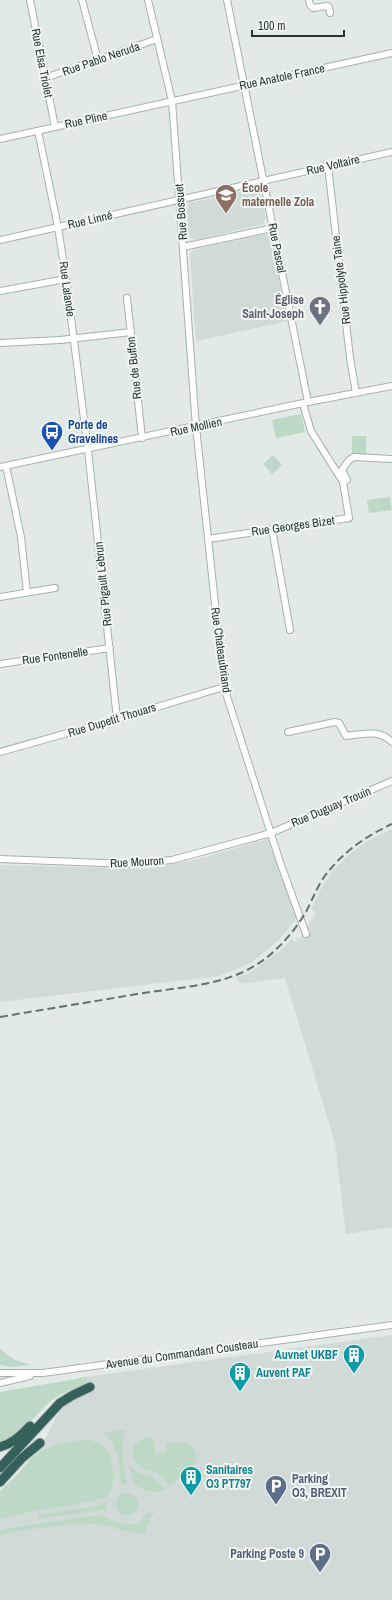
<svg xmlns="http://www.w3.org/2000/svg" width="392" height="1600" viewBox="0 0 392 1600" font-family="'Archivo Narrow',sans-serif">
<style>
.built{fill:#d0dad6}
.green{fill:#bdd8c5}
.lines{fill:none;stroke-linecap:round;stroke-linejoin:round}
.minor-casing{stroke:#a5b1ae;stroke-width:8}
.highway-casing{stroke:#bdc4c2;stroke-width:11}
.minor{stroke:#fff;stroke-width:6}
.highway{stroke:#346159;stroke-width:9}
.rail{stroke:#5e746f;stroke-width:2;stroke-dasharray:8 4;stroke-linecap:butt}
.labels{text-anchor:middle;stroke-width:4;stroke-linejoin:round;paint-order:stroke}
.street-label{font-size:12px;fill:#243934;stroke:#f2f7f4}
.education-label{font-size:12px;font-weight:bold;fill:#785e54;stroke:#f2f7f4;text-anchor:start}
.worship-label{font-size:12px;font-weight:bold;fill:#5b616d;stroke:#f2f7f4;text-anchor:end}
.transit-label{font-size:12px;font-weight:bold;fill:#164399;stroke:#f2f7f4;text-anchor:start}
.culture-label{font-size:12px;font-weight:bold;fill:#0d838f;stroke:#f2f7f4;text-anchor:start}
.service-label{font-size:12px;font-weight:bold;fill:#4e5e75;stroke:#f2f7f4;text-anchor:start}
</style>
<rect width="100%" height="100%" fill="#e2eae7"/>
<path class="built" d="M254 189 259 191 261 194 266 217 263 224 195 240 190 237 188 232 187 209 189 203Z
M265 234 270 238 288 321 197 341 195 330 190 254 193 250Z
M392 829V1227L346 1234 335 1143 285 978 240 984 236 977 249 973 267 960 281 950 292 939 295 942H297L296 939 301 938V936L316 913 311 909 322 887 334 869 351 853 369 840Z
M270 838 301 913 280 939 251 963 219 976 0 1002V865L147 869 199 859Z
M392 1335V1600H0V1494L30 1466 78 1378Z"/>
<path class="green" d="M301 414 305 432 276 438 272 420Z
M352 436H366V455H352Z
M273 455 282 465 272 474 263 464Z
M390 497 392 510 369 513 367 500Z
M0 1349 15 1360 31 1365 13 1367 0 1365Z
M87 1377 88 1382C76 1387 63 1392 52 1400 34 1414 24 1437 0 1443V1392Z
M125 1430C122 1448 122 1465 127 1483L121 1484 118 1456 110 1439 102 1433Z
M153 1437 155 1454 167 1452 166 1444C171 1443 178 1442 183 1442 195 1444 200 1458 193 1467L170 1485C165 1481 161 1475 156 1472 153 1471 149 1471 146 1470 136 1466 126 1451 138 1442 141 1439 148 1438 153 1437Z
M87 1439 99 1443 109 1452C113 1467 117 1483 107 1497 72 1507 35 1509 0 1519V1491L17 1475 32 1457 46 1449 59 1444Z
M129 1465 137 1472 153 1477 166 1489C153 1495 145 1491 134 1484Z
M116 1504a11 11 0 1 1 22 0a11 11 0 1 1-22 0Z
M106 1503 107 1511 99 1510 39 1519 38 1515 97 1506Z
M156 1510 150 1518 144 1534 121 1530 104 1525 80 1523 17 1531 0 1535V1531L10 1528 100 1515C117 1520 123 1529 141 1522L144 1515Z"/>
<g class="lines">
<g class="minor-casing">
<path id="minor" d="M30 0 55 127
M82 0 98 60
M148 0 172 101 196 427 224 687 280 862 306 934
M227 0 308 402
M309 0 310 5 313 8 327 6 329 7 330 13
M45 78 157 39
M38 131 58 227 66 279 88 450 117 719
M0 139 392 53
M328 166 350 358 356 393
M0 240 392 152
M183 247 273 228
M0 291 66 279
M127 298 142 438
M0 343 60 340 131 332
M6 466 21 537 27 592
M0 467 308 402 392 386
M343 482 347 480 342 470 349 460 354 457 392 459
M272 529 290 630
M208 539 349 518 343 482 311 431 303 404
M0 597 55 588
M0 664 110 648
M288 732 335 722 339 723 346 736C362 734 379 729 392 742
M0 752 117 719 224 687
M0 859 129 864 172 860 271 833 392 781
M0 1373H43L392 1325
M0 1383 30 1376"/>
</g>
<g class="highway-casing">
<path id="highway" d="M0 1447C12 1444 22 1435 30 1426
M0 1468 60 1403 73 1395 90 1387
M0 1482 22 1458 40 1443"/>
</g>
<use href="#minor" class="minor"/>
<use href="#highway" class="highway"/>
<path class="rail" d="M0 1017C46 1009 91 1002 137 994 184 986 233 987 271 954 285 942 298 926 307 910 312 900 316 890 322 880 340 854 364 837 392 824"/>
</g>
<defs>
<g id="school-pin" transform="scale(1.15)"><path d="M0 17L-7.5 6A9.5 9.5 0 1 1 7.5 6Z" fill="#8d6e63" stroke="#f2f7f4"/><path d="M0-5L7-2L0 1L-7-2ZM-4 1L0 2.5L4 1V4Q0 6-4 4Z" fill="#fff"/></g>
<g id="church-pin" transform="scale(1.15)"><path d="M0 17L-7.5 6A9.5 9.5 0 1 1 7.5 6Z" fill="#6b7280" stroke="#f2f7f4"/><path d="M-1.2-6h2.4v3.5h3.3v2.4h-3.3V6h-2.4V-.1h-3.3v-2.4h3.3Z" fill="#fff"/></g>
<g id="bus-pin" transform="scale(1.15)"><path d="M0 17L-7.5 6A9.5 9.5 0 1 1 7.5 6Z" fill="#1a4fb4" stroke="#f2f7f4"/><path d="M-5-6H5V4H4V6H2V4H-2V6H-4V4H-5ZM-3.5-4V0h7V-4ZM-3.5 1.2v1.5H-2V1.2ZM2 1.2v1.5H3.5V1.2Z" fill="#fff"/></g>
<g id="building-pin" transform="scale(1.15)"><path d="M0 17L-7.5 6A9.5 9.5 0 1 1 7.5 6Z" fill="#0f9aa8" stroke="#f2f7f4"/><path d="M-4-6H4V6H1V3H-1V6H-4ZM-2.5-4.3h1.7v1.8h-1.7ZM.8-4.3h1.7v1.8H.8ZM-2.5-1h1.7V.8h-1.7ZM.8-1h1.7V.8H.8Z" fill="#fff"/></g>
<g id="parking-pin" transform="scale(1.15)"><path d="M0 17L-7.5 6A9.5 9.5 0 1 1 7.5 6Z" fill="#5c6f8a" stroke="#f2f7f4"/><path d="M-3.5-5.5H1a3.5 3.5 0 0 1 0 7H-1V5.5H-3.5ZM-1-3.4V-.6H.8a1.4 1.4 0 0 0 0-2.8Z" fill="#fff"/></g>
</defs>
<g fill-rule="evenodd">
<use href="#school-pin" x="226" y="195"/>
<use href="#church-pin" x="320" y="307"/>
<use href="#bus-pin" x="52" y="432"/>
<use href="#building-pin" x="354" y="1355"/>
<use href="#building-pin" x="240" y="1373"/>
<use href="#building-pin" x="191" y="1477"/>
<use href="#parking-pin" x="276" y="1486"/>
<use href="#parking-pin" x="320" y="1554"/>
</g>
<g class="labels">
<g class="street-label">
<text transform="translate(101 59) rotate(-19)" y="4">Rue Pablo Neruda</text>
<text transform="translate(42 63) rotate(79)" y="4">Rue Elsa Triolet</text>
<text transform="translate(282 77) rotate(-12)" y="4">Rue Anatole France</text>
<text transform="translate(86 120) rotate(-12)" y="4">Rue Pline</text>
<text transform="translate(333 165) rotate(-13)" y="4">Rue Voltaire</text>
<text transform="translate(181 212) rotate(-94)" y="4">Rue Bossuet</text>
<text transform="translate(90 220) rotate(-13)" y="4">Rue Linné</text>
<text transform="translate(277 248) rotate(79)" y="4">Rue Pascal</text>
<text transform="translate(341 280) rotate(-97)" y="4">Rue Hippolyte Taine</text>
<text transform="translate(67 289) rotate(82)" y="4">Rue Lalande</text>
<text transform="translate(134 368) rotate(-96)" y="4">Rue de Buffon</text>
<text transform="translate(196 427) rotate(-12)" y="4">Rue Mollien</text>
<text transform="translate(293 526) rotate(-8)" y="4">Rue Georges Bizet</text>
<text transform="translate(103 584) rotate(-96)" y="4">Rue Pigault Lebrun</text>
<text transform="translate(221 650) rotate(82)" y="4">Rue Chateaubriand</text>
<text transform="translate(55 656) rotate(-8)" y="4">Rue Fontenelle</text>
<text transform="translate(112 720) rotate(-17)" y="4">Rue Dupetit Thouars</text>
<text transform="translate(331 807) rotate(-23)" y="4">Rue Duguay Trouin</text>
<text transform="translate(137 862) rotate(-3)" y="4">Rue Mouron</text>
<text transform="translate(182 1354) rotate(-8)" y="4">Avenue du Commandant Cousteau</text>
</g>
<g class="education-label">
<text x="242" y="192">École<tspan x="242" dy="14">maternelle Zola</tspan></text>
</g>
<g class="worship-label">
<text x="304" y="304">Église<tspan x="304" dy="14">Saint-Joseph</tspan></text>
</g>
<g class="transit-label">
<text x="68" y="429">Porte de<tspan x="68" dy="14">Gravelines</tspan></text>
</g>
<g class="culture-label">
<text x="338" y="1359" text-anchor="end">Auvnet UKBF</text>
<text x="256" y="1377">Auvent PAF</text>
<text x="206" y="1474">Sanitaires<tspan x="206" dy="14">O3 PT797</tspan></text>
</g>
<g class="service-label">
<text x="292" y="1483">Parking<tspan x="292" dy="14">O3, BREXIT</tspan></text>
<text x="304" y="1558" text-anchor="end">Parking Poste 9</text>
</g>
</g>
<path d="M252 30v6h92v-6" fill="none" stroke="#243934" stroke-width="2"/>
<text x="258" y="30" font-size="12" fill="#243934" stroke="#f2f7f4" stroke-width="3" paint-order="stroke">100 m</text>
</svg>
